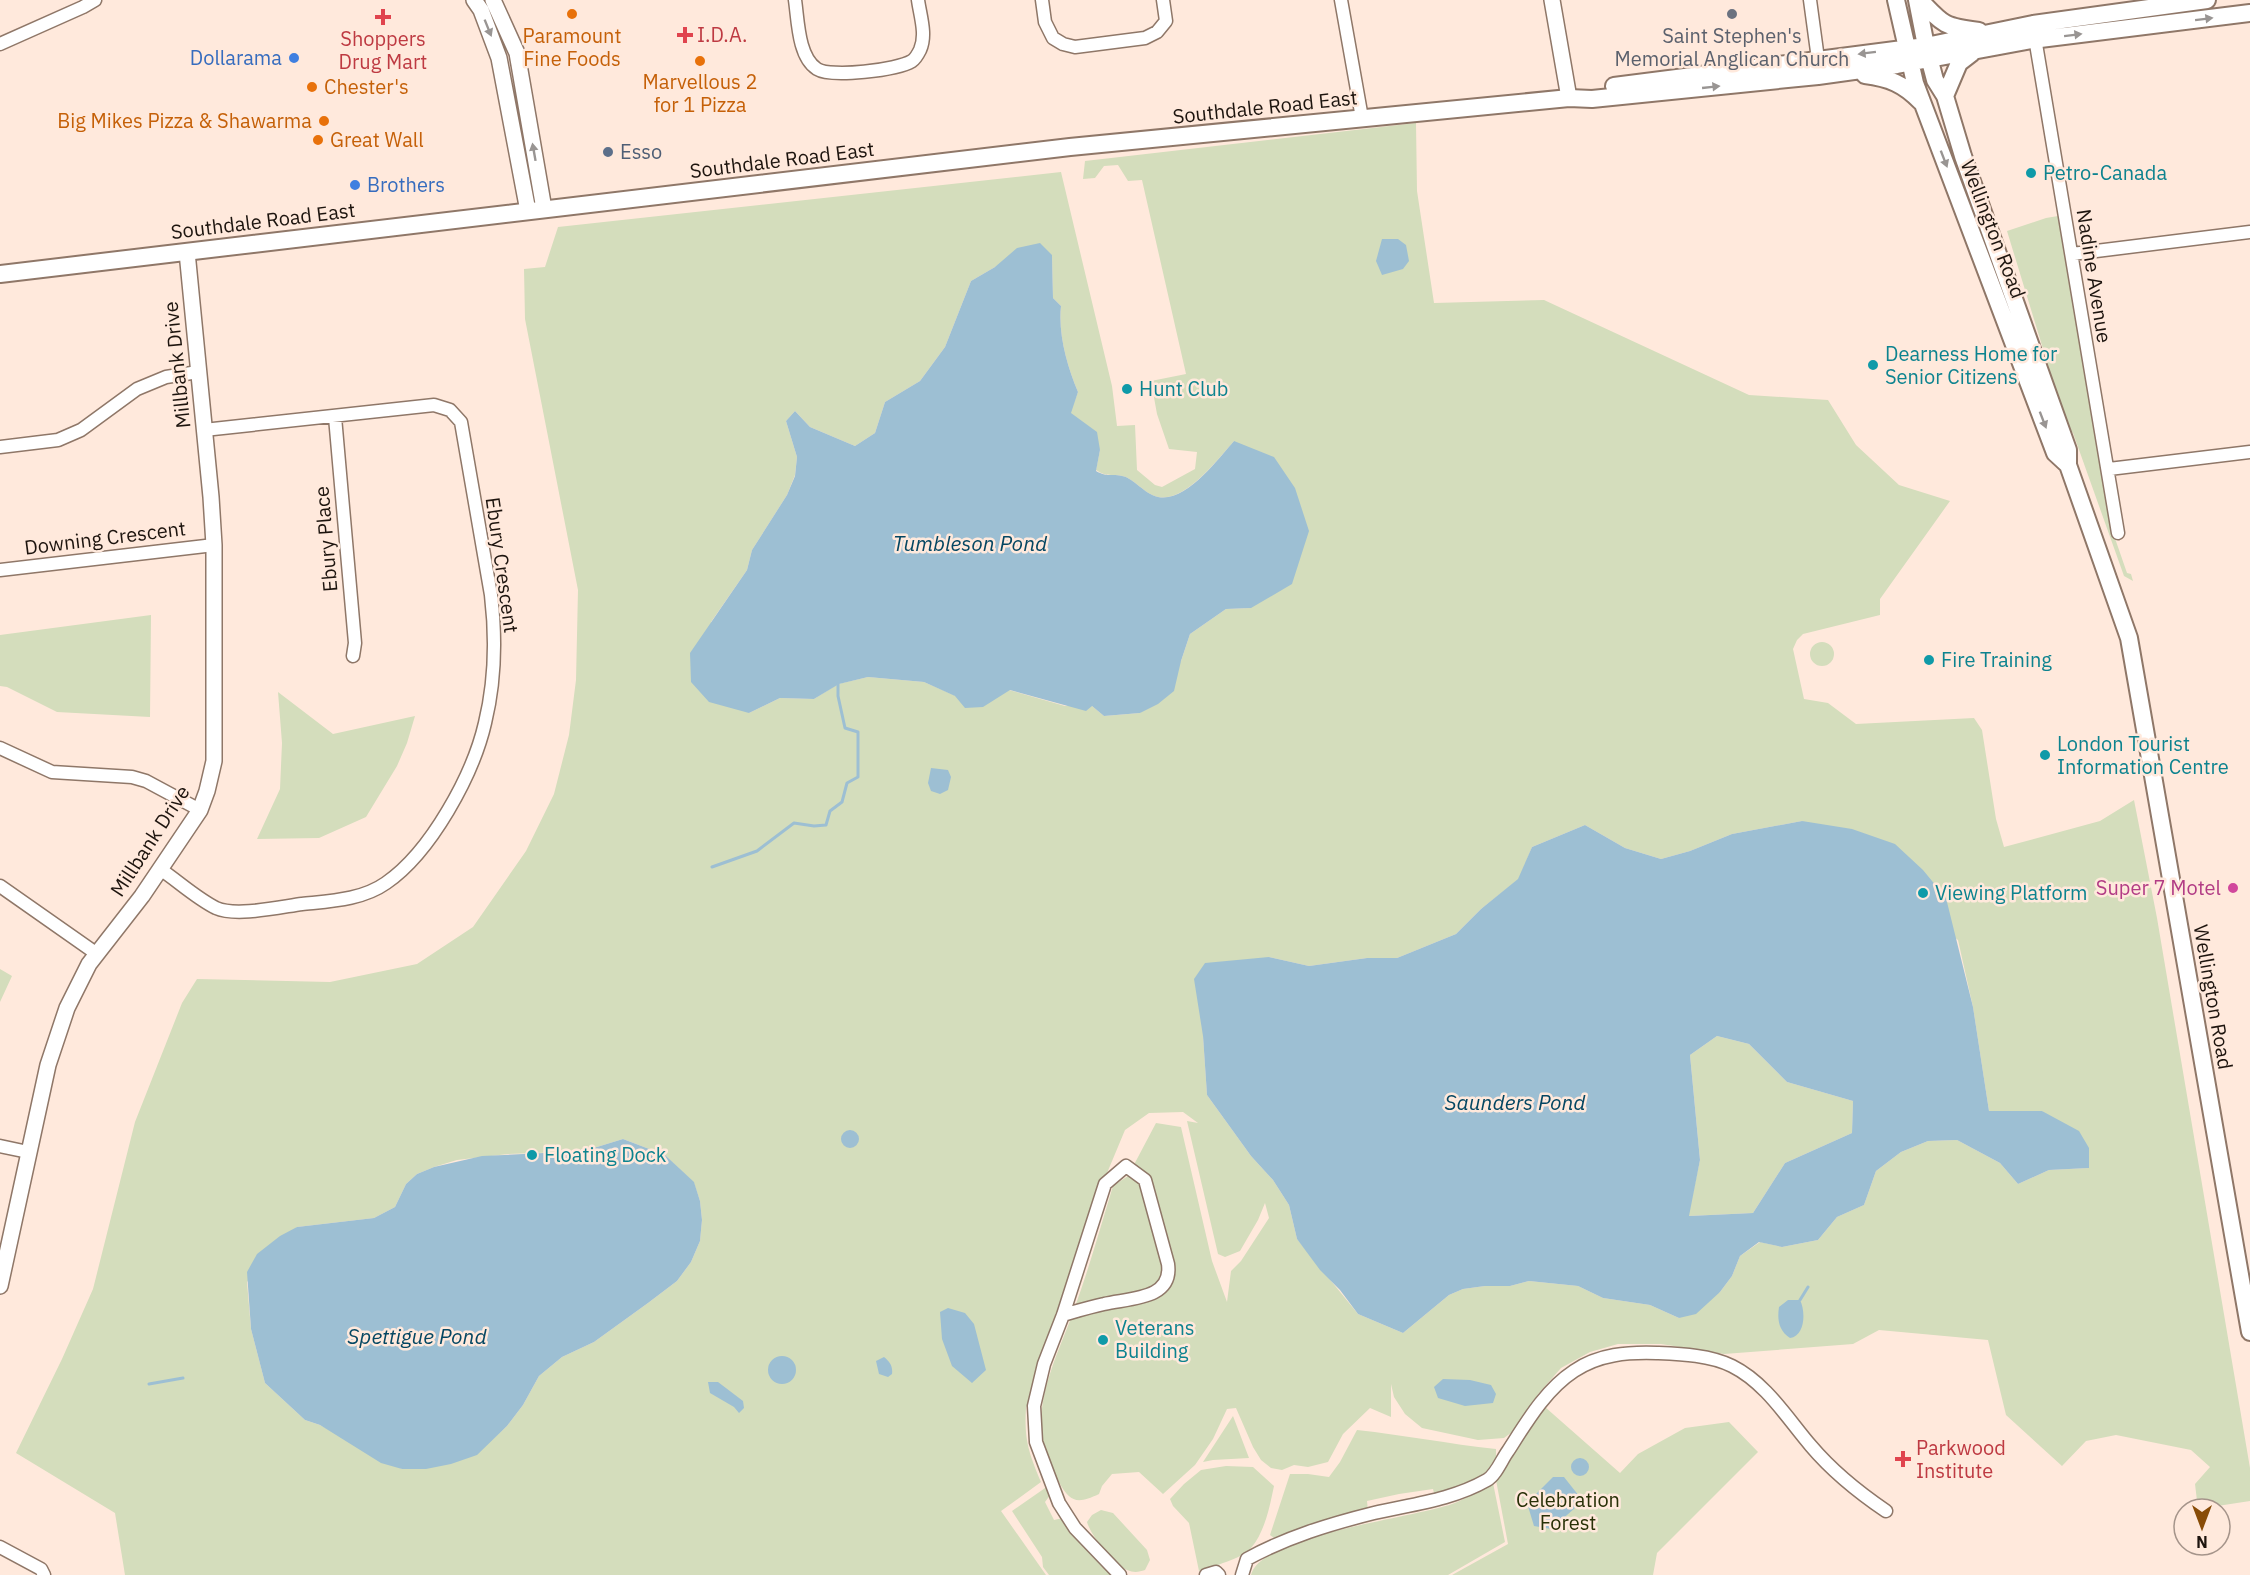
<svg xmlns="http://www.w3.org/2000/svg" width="2250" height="1575" viewBox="0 0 2250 1575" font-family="'IBM Plex Sans',sans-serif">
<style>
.green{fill:#d4ddbc;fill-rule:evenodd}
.water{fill:#9dbfd3;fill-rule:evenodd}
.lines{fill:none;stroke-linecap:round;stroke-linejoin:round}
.stream{stroke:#9dbfd3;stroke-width:3}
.minor-casing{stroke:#8f7768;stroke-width:15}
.tertiary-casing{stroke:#8f7768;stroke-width:18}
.secondary-casing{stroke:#8f7768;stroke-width:20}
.minor{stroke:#fff;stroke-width:12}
.tertiary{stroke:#fff;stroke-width:15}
.secondary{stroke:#fff;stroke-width:16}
.oneway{fill:#999593}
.food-dot{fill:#e8710a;stroke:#ffe9dc;stroke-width:2}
.worship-dot{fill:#6b7280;stroke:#ffe9dc;stroke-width:2}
.health-dot{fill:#e0444e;stroke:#ffe9dc;stroke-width:2}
.shop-dot{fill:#3f7fe0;stroke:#ffe9dc;stroke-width:2}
.service-dot{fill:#5c6f8a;stroke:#ffe9dc;stroke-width:2}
.culture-dot{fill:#0f9aa8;stroke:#ffe9dc;stroke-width:2}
.hotel-dot{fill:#d1479c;stroke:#ffe9dc;stroke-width:2}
.labels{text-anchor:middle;stroke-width:5;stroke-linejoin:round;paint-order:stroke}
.health-label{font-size:20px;fill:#be3a42;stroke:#ffe9dc;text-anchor:start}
.food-label{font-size:20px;fill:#c56008;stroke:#ffe9dc}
.worship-label{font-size:20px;fill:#5b616d;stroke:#ffe9dc}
.shop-label{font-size:20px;fill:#366cbe;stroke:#ffe9dc;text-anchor:end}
.street-label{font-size:20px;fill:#1d140e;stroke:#ffe9dc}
.service-label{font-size:20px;fill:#4e5e75;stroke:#ffe9dc;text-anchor:start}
.culture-label{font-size:20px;fill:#0d838f;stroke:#ffe9dc;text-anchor:start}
.hotel-label{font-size:20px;fill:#b23c85;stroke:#ffe9dc;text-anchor:end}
.park-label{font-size:20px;fill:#283007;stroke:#ffe9dc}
.water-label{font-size:21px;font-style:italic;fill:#044662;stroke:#ffe9dc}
</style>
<rect width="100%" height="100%" fill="#ffe9dc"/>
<path class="green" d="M1416 123 1417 191 1434 303 1544 300 1749 395 1828 400 1856 445 1899 485 1950 501 1880 599V615L1803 634 1797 640 1793 649 1804 699 1828 703 1856 724 1974 718 1982 730 1996 819 2004 847 2100 821 2134 800 2157 918 2250 1468V1501L2198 1509 2195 1484 2210 1467 2191 1450 2116 1435 2086 1441 2062 1466 2006 1415 1988 1340 1879 1330 1853 1344 1724 1354 1661 1344H1618L1590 1352 1561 1368 1539 1393 1512 1432 1504 1438 1478 1440 1422 1428 1405 1414 1394 1397 1391 1384V1417L1370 1408 1343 1434 1328 1462 1308 1467 1294 1465 1282 1470 1271 1468 1261 1460 1253 1447 1236 1408 1227 1409 1213 1439 1195 1465 1163 1494 1139 1472 1112 1474 1102 1486 1099 1494C1078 1504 1070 1503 1059 1482 1055 1474 1050 1466 1047 1458 1028 1405 1060 1352 1076 1304 1090 1265 1101 1225 1113 1186L1128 1176 1156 1123 1181 1127 1212 1261 1227 1302 1231 1271 1241 1261 1269 1218 1265 1203 1258 1220 1240 1251 1225 1257 1218 1254 1187 1121 1198 1123 1183 1112 1149 1113 1125 1130 1092 1209 1026 1408C1024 1440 1029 1453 1041 1482L1001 1511 1046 1575H125L115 1513 16 1453 62 1359 93 1289 135 1122 182 1003 197 979 330 982 417 964 473 927 526 851 554 794 569 735 576 680 578 590 525 319 524 269 545 267 558 227 1061 172 1112 386 1117 426 1135 425 1137 470 1155 485 1162 487 1195 469 1197 452 1169 449 1157 414 1151 381 1186 374 1142 180 1128 181 1118 165 1104 166 1095 178 1083 179 1085 161ZM1052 255 1053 298 1061 306C1058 334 1067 366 1078 392L1070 413 1100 450 1096 470C1108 478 1111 473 1122 476 1134 478 1144 494 1158 497 1185 503 1218 459 1234 441L1251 608 1226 609 1190 634 1181 661 1140 713 1104 716 1092 706H1065L1009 690 956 696 924 682 868 677 838 684 814 699 780 698 749 713 711 622 747 570 752 550 787 495 795 475 797 457 786 421 795 411 810 427 855 446 875 433 885 402 920 381 945 347 971 281 995 267ZM1802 821 1958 940 1973 1007 1989 1111H2042L2089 1168 2049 1170 2018 1184 2000 1163 1957 1140 1928 1141 1901 1152 1876 1171 1864 1205 1837 1217 1818 1240 1782 1247 1760 1242 1740 1256 1732 1276 1720 1292 1679 1318 1650 1305 1603 1298 1578 1286 1529 1281 1510 1286H1485L1463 1289 1449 1295 1403 1333 1358 1314 1297 1239 1289 1205 1273 1180 1251 1156 1207 1095 1203 1036 1269 957 1309 966 1367 958H1397L1456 934 1481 909 1519 879 1532 847 1585 825 1625 848 1661 859 1690 851 1732 834ZM623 1139 665 1155 694 1183 700 1201 702 1220 700 1241 691 1262 677 1281 648 1303 594 1342 562 1357 539 1376 523 1405 507 1426 493 1439 402 1469 320 1425 305 1420 265 1383 251 1329 247 1282 297 1227 374 1218 395 1207 406 1184 417 1174 434 1167 457 1160 508 1154 564 1152 597 1147Z
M2058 216 2109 521 2127 573 2131 574 2133 581 2124 576 2073 433 2067 427 2007 231 2046 218Z
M151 615 150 717 57 712 7 687 0 686V635Z
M1810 654a12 12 0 1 1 24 0a12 12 0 1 1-24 0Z
M278 692 333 734 415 716 407 743 397 766 366 817 319 838 257 839 280 789 282 743Z
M0 969 12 976 0 1002Z
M1717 1036 1749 1044 1787 1082 1853 1101 1852 1133 1785 1163 1753 1213 1688 1216 1700 1160 1690 1055Z
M1545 1407 1620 1473 1638 1454 1685 1428 1729 1422 1758 1452 1657 1553 1653 1575H1452L1508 1544 1496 1480Z
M1233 1416 1249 1458 1213 1460 1203 1462Z
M1357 1430C1404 1435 1449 1444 1496 1449V1459L1481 1478 1435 1497 1433 1489 1399 1494 1367 1501 1368 1511 1318 1523 1274 1538 1270 1535 1290 1474H1308L1329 1477 1340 1462Z
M1226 1466 1253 1467 1274 1486C1270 1505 1265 1532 1251 1548 1242 1559 1213 1566 1199 1571L1189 1523 1173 1506 1170 1499 1184 1484 1201 1470Z
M1493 1483 1505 1542 1448 1575H1251C1261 1535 1413 1518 1452 1504 1466 1499 1480 1490 1493 1483Z
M1048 1486 1051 1494 1045 1502 1054 1520 1063 1518 1114 1575H1049L1043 1567 1042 1557 1012 1511Z
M1101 1510 1113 1513 1147 1550 1150 1560 1145 1570C1139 1572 1134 1573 1127 1570 1114 1564 1091 1536 1087 1522L1092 1515Z"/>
<path class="water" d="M1382 239H1398L1406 245 1409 261 1403 269 1382 275 1376 261Z
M1040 243 1052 255 1053 298 1061 306C1058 334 1067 366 1078 392L1071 413 1097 432 1100 450 1096 471C1108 478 1111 473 1122 476 1134 478 1144 494 1158 497 1186 503 1218 459 1234 441L1274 457 1295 488 1309 531 1292 584 1251 608 1226 609 1190 634 1181 661 1174 691 1158 704 1140 713 1104 716 1092 706 1086 711 1010 690 983 707 965 708 955 696 924 682 868 677 839 684 814 699 780 698 749 713 709 702 691 682 690 653 747 570 752 550 787 495 795 476 797 457 786 421 795 411 810 427 855 446 875 433 885 402 920 381 945 347 971 281 995 267 1017 248Z
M931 768 948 770 951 777 948 790 940 794 931 791 928 783Z
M1802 821 1852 829 1895 844 1923 870 1946 898 1973 1007 1989 1111H2042L2079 1131 2089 1148V1168L2049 1170 2018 1184 2000 1163 1957 1140 1928 1141 1901 1152 1876 1171 1864 1205 1837 1217 1818 1240 1782 1247 1759 1242 1740 1256 1732 1276 1720 1292 1696 1314 1679 1318 1650 1305 1603 1298 1578 1286 1529 1281 1510 1286H1485L1463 1289 1449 1295 1403 1333 1358 1314 1340 1290 1320 1270 1297 1239 1289 1205 1273 1180 1251 1156 1207 1095 1203 1036 1194 979 1205 963 1269 957 1309 966 1367 958H1397L1456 934 1481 909 1518 879 1532 847 1585 825 1625 848 1661 859 1690 851 1732 834ZM1717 1036 1749 1044 1787 1082 1853 1101 1852 1133 1785 1163 1753 1213 1689 1216 1700 1160 1690 1055Z
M841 1139a9 9 0 1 1 18 0a9 9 0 1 1-18 0Z
M623 1139 665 1155 694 1182 700 1201 702 1220 700 1241 691 1262 677 1281 648 1303 594 1342 562 1357 539 1376 523 1405 507 1426 477 1455 451 1464 426 1469H402L381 1463 320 1425 305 1420 265 1383 251 1329 247 1272 257 1254 280 1236 297 1227 374 1218 395 1207 406 1184 417 1174 434 1167 482 1156 564 1152 597 1147Z
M1788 1300H1800C1806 1312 1805 1336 1790 1338 1779 1331 1777 1320 1779 1307Z
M948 1308 965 1313 974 1324 986 1370 972 1383 952 1366 942 1339 940 1312Z
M768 1370a14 14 0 1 1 28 0a14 14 0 1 1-28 0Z
M884 1357C890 1362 893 1366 892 1374L888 1377 879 1374 876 1361Z
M1443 1379 1470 1380 1491 1385 1496 1394 1493 1403 1465 1406 1438 1398 1434 1387Z
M708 1382H718L743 1401 744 1408 739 1413 734 1407 710 1393Z
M1571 1467a9 9 0 1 1 18 0a9 9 0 1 1-18 0Z
M1553 1477H1564L1583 1501 1551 1529 1534 1526 1527 1503Z"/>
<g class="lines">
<path class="stream" d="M712 867 757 851 794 823 814 826 826 825 830 811 842 802 847 783 858 777V732L845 728 838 696V684
M1800 1300 1808 1287
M149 1384 183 1378"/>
<g class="minor-casing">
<path id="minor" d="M795 0C798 20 798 57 817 69 831 78 897 70 912 61 915 59 918 54 920 50 927 35 920 15 918 0
M1042 0 1045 22 1053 38 1063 44 1075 47 1145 38 1157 32 1166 21 1163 0
M1341 0 1362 118
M1810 0 1818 59
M2034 32 2118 533
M0 44 83 7 95 0
M2072 254 2250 232
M335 417 355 643 353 656
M0 447 58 440 81 430 137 389 166 377 198 372
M2109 469 2250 452
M0 570 214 545
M0 748 52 772 132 777 146 781 200 810
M160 869C178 881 196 898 216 908 236 917 280 907 302 904 330 901 362 900 386 883 431 852 473 775 485 723 495 682 496 637 491 595L461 422 450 410 434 405 204 430
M0 886 97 954
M0 1146 28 1152
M1063 1315C1077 1311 1090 1307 1104 1304 1129 1298 1173 1300 1168 1264L1145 1180 1126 1166 1105 1184 1063 1315 1044 1364 1034 1406 1036 1442 1059 1503 1075 1528 1120 1575
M0 1547 41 1569 44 1575
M1206 1575 1216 1572 1219 1575
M1242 1575 1247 1559C1287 1537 1330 1524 1374 1513 1413 1504 1452 1500 1487 1480 1496 1475 1502 1459 1508 1451 1526 1423 1545 1390 1574 1371 1599 1354 1628 1352 1657 1353 1681 1354 1710 1355 1732 1366 1766 1383 1787 1418 1811 1446 1833 1472 1858 1492 1886 1511"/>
</g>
<g class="tertiary-casing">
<path id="tertiary" d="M474 0 481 10 499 58 528 211
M493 0 517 53 544 209
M1552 0 1569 98
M0 1286 48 1065 67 1008 89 964 142 896 200 810 207 791 214 761V545L211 497 187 252"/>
</g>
<g class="secondary-casing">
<path id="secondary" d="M1896 0 1915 83 2055 453 2068 465
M1917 0 1926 46 1935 80 1945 96 1963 156 2068 450V465L2129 638 2250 1332
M1920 0C1943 25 1945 27 1979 31
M1865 75C1889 78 1904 84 1921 102
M1614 86 1926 46 2033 24 2207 0
M1945 96 1959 63 1972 53
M0 274 1070 147 1569 98 1592 99 1818 76 1897 65 2032 40 2250 13"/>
</g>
<use href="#minor" class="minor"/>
<use href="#tertiary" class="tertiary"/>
<use href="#secondary" class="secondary"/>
</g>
<defs><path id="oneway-solid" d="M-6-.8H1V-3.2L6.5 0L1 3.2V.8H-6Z" transform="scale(1.5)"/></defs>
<g class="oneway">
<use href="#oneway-solid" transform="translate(2204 19) rotate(-7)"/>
<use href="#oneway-solid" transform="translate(488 28) rotate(68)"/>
<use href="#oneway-solid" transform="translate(2073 35) rotate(-7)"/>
<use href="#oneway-solid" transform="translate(1867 53) rotate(173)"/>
<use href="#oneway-solid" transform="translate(1711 87) rotate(-6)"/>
<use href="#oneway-solid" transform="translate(534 152) rotate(-100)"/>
<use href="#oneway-solid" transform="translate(1944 159) rotate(69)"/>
<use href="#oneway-solid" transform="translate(2043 420) rotate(69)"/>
</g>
<g class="food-dot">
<circle cx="572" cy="14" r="6"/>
<circle cx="700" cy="61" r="6"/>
<circle cx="312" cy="87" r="6"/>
<circle cx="324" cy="121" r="6"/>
<circle cx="318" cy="140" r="6"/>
</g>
<circle class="worship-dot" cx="1732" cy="14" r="6"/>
<g class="health-dot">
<path d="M380 8h6v6h6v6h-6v6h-6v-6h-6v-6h6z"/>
<path d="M682 26h6v6h6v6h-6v6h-6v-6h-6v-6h6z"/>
<path d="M1900 1450h6v6h6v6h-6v6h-6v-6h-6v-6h6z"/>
</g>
<g class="shop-dot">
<circle cx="294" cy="58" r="6"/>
<circle cx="355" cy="185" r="6"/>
</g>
<circle class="service-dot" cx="608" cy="152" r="6"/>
<g class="culture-dot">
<circle cx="2031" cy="173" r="6"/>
<circle cx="1873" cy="365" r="6"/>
<circle cx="1127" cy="389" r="6"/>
<circle cx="1929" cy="660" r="6"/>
<circle cx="2045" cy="755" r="6"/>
<circle cx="1923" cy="893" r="6"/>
<circle cx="532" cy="1155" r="6"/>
<circle cx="1103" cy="1340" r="6"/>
</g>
<circle class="hotel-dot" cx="2233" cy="888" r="6"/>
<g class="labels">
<g class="health-label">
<text x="697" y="42">I.D.A.</text>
<text x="383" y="46" text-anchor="middle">Shoppers<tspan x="383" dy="23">Drug Mart</tspan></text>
<text x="1916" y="1455">Parkwood<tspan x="1916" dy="23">Institute</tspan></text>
</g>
<g class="food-label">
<text x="572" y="43">Paramount<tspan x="572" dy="23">Fine Foods</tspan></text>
<text x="700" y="89">Marvellous 2<tspan x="700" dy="23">for 1 Pizza</tspan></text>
<text x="324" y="94" text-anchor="start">Chester's</text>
<text x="312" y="128" text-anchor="end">Big Mikes Pizza &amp; Shawarma</text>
<text x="330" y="147" text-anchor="start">Great Wall</text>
</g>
<g class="worship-label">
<text x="1732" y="43">Saint Stephen's<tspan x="1732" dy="23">Memorial Anglican Church</tspan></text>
</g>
<g class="shop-label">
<text x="282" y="65">Dollarama</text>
<text x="367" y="192" text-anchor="start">Brothers</text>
</g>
<g class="street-label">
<text transform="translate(1265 107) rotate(-6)" y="7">Southdale Road East</text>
<text transform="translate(782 160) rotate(-7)" y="7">Southdale Road East</text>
<text transform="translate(263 221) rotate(-7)" y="7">Southdale Road East</text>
<text transform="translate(1993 229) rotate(69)" y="7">Wellington Road</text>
<text transform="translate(2094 276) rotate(81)" y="7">Nadine Avenue</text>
<text transform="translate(177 365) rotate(-96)" y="7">Millbank Drive</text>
<text transform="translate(105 538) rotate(-7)" y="7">Downing Crescent</text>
<text transform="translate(326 539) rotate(-95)" y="7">Ebury Place</text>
<text transform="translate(502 565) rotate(82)" y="7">Ebury Crescent</text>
<text transform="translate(150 841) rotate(-57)" y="7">Millbank Drive</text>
<text transform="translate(2213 997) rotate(80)" y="7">Wellington Road</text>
</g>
<g class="service-label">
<text x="620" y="159">Esso</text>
</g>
<g class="culture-label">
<text x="2043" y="180">Petro-Canada</text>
<text x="1885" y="361">Dearness Home for<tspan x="1885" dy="23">Senior Citizens</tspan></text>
<text x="1139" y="396">Hunt Club</text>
<text x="1941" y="667">Fire Training</text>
<text x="2057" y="751">London Tourist<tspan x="2057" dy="23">Information Centre</tspan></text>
<text x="1935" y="900">Viewing Platform</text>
<text x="544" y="1162">Floating Dock</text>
<text x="1115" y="1335">Veterans<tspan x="1115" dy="23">Building</tspan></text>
</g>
<g class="hotel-label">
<text x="2221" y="895">Super 7 Motel</text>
</g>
<g class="park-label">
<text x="1568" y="1507">Celebration<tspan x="1568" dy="23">Forest</tspan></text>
</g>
<g class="water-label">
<text x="970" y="551">Tumbleson Pond</text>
<text x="1515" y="1110">Saunders Pond</text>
<text x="417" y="1344">Spettigue Pond</text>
</g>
</g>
<g transform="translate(2202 1527) rotate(180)"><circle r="28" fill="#ffe9dc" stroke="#a5948a" stroke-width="1.5"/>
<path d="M0-4.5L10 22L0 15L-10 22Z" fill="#884c07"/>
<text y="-9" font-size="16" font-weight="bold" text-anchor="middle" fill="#1d140e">N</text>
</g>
</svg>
